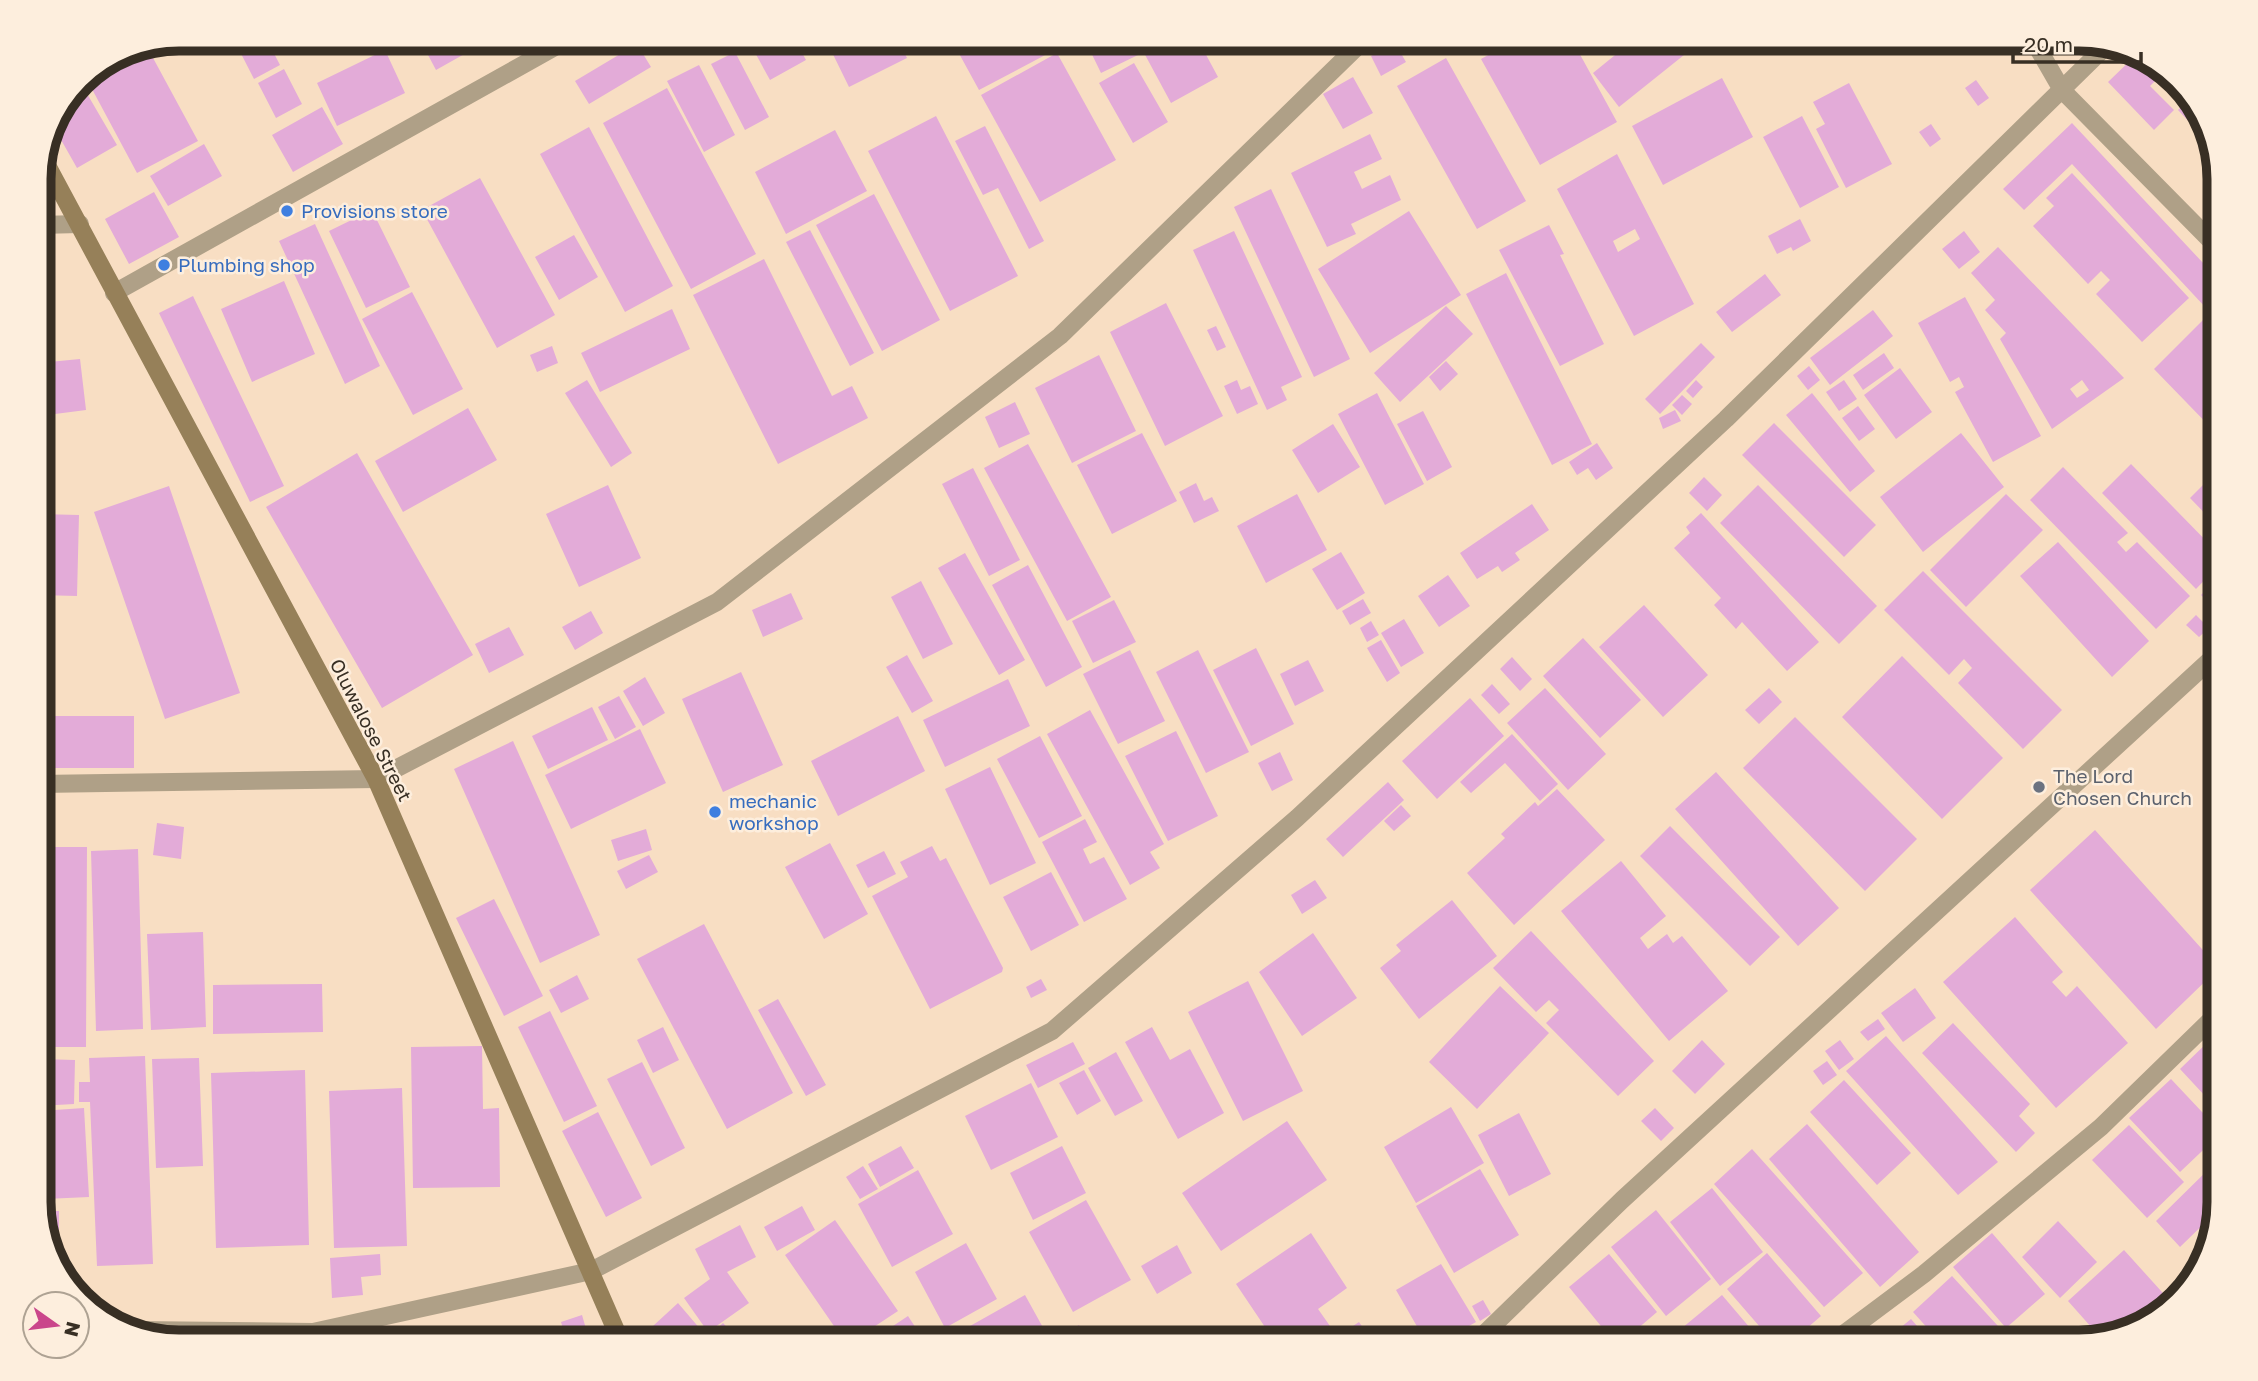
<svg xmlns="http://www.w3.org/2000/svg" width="2258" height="1381" viewBox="0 0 2258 1381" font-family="'Golos Text',sans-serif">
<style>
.building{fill:#e3abd8;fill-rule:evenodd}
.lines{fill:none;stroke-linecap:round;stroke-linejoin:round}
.street{stroke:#afa087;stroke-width:18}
.secondary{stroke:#968059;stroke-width:18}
.shop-dot{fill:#3f7fe0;stroke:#fdeedd;stroke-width:2.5}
.worship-dot{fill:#6b7280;stroke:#fdeedd;stroke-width:2.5}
.labels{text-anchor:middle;stroke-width:5;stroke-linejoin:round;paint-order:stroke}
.shop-label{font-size:19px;fill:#366cbe;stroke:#fdeedd;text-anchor:start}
.street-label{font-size:19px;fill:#382f24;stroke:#fdeedd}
.worship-label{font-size:19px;fill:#5b616d;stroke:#fdeedd;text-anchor:start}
.rim{fill:none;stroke:#382f24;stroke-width:9}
</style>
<rect width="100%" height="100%" fill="#f8dec3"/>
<path class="building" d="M233 38H266L280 65 254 79Z
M419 38H493L436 70Z
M747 38H794L806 60 770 80Z
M825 38H897L907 58 849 87Z
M901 38H938L908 53Z
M974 38H1063L1066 44 979 90 956 48Z
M1084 38H1131L1138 55 1101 73Z
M1136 38H1197L1218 77 1171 103Z
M1519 38H1571L1617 122 1540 165 1481 59Z
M1636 38H1695L1699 43 1619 107 1593 73Z
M1395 43 1406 62 1381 76 1371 56Z
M637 44 651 67 589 104 575 81Z
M146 45 198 141 137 173 85 76 125 49Z
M385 50 405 93 337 126 317 83Z
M735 52 769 117 745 130 711 64Z
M1057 53 1116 160 1040 202 981 95Z
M2137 54 2147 57 2163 73 2150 86 2174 110 2154 130 2108 82Z
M1446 58 1526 201 1477 229 1397 86Z
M1134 63 1168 122 1133 143 1099 83Z
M699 65 735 135 704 152 667 81Z
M284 69 302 104 276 118 258 83Z
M1353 77 1373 113 1343 129 1323 94Z
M1722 78 1753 137 1663 185 1632 126Z
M79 80 117 145 77 168 51 122Z
M1976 80 1989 98 1978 106 1965 88Z
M1849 83 1892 164 1846 188 1816 129 1825 124 1813 102Z
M667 88 756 254 691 289 603 123Z
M2190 98 2201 108 2212 146 2178 110Z
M322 107 343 144 293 172 272 135Z
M936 116 1018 276 950 311 868 151Z
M1802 116 1839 187 1800 208 1763 137Z
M2072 123 2219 280V295L2206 308 2072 164 2024 210 2003 189Z
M1931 124 1941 139 1930 147 1919 132Z
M985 126 1044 241 1029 249 998 188 983 195 955 141Z
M589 127 673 286 625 312 540 154Z
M835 130 867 191 786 234 755 172Z
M1370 134 1382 159 1354 172 1362 189 1390 175 1401 200 1351 224 1356 234 1327 247 1291 173Z
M204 144 222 176 168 206 150 176Z
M1617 154 1694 304 1634 336 1557 189ZM1635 229 1640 239 1618 252 1613 241Z
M2072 173 2189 298 2142 342 2096 294 2110 280 2101 271 2088 284 2033 226 2054 206 2046 198Z
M480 178 555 315 497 348 422 210Z
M1271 189 1350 359 1314 377 1234 207Z
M154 192 179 237 129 264 105 219Z
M874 194 940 320 882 351 816 225Z
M372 210 410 287 366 308 329 231Z
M1409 211 1461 295 1370 353 1318 269Z
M1800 219 1811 241 1793 251 1791 247 1777 254 1768 236Z
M315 224 380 366 345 384 279 241Z
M1549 225 1564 254 1560 255 1604 344 1560 366 1499 250Z
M810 230 874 353 850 366 786 242Z
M1234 231 1302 377 1281 387 1287 400 1267 410 1193 250Z
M1964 231 1980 252 1959 269 1942 249Z
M574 235 598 277 559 300 535 257Z
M1998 247 2124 378 2052 429 2000 339 2006 333 1985 310 1995 300 1971 273ZM2082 380 2089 390 2077 398 2070 389Z
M764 259 832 396 852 386 868 418 778 464 693 295Z
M1506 273 1592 444 1552 465 1466 294Z
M1765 274 1781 295 1732 332 1716 312Z
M284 281 315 354 252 382 221 309Z
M412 292 463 389 413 415 362 319Z
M193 296 284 486 250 502 159 313Z
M1965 297 2041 436 1993 462 1955 392 1964 387 1959 377 1950 382 1918 323Z
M39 303 54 439 39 441Z
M1166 303 1223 416 1165 446 1110 332Z
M1446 306 1473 334 1400 402 1374 373Z
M2217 306 2219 309V436L2154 369Z
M672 309 690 349 600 392 581 353Z
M1873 310 1893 336 1830 385 1810 358Z
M1216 326 1226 347 1217 351 1207 330Z
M1701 343 1715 357 1660 414 1645 399Z
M552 346 558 363 537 372 530 355Z
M1884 353 1894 368 1863 390 1853 375Z
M1099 355 1136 431 1072 463 1035 388Z
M80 359 86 410 55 414 49 362Z
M1446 361 1458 374 1440 391 1429 377Z
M1809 366 1820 380 1808 390 1797 376Z
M1900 368 1932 412 1896 439 1864 395Z
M587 380 632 453 611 467 565 393Z
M1237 380 1241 390 1250 386 1258 404 1237 414 1224 386Z
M1696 380 1703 387 1693 398 1686 391Z
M1844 380 1857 399 1839 411 1826 392Z
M1377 393 1424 484 1385 505 1338 414Z
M1812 393 1875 471 1850 492 1786 415Z
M1682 395 1692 404 1682 415 1672 405Z
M1015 402 1030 434 999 448 985 417Z
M1858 406 1875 429 1859 441 1842 418Z
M468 408 497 460 403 512 375 461Z
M1675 410 1681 421 1663 429 1659 418Z
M1423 411 1452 467 1427 481 1397 424Z
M1774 423 1876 525 1844 557 1742 455Z
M1333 424 1360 467 1318 493 1292 450Z
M1142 433 1177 501 1112 534 1077 465Z
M1961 433 2004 487 1923 552 1880 497Z
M1597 443 1613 468 1596 480 1588 468 1577 475 1569 462Z
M1028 444 1111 597 1067 621 984 468Z
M46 448 48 490 39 491V449Z
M357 453 473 655 382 708 266 507Z
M2131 464 2219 554V565L2196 589 2102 493Z
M2063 467 2128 533 2117 542 2126 552 2137 542 2190 596 2156 629 2030 500Z
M973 468 1020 560 989 576 942 484Z
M2218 470 2219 472V528L2190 498Z
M1704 477 1722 495 1707 511 1689 493Z
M1196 483 1204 501 1212 497 1219 511 1194 523 1179 492Z
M608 485 641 558 579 587 546 514Z
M1758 485 1877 606 1839 644 1720 523Z
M169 486 240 693 165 719 94 512Z
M1297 494 1327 550 1266 583 1237 526Z
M2006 494 2043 530 1966 607 1930 570Z
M1532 504 1549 530 1515 553 1520 560 1502 572 1498 566 1477 579 1460 553Z
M1701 513 1819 642 1787 671 1742 622 1736 629 1714 605 1721 598 1674 548 1690 533 1686 527Z
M39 514 79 515 77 596 39 595Z
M2058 542 2149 641 2112 677 2020 576Z
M1341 552 1365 593 1337 610 1312 569Z
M965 553 1025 660 999 675 938 568Z
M1028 565 1082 667 1046 687 992 585Z
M1923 571 2062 710 2023 749 1958 683 1972 668 1964 659 1949 675 1884 610Z
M1448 575 1470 606 1439 627 1418 596Z
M2219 577V613L2201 595Z
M921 581 953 644 923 659 891 597Z
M791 593 803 619 763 637 752 610Z
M1363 599 1371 613 1350 625 1342 611Z
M1114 600 1136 642 1093 663 1072 621Z
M1644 605 1708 675 1663 717 1599 647Z
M591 611 603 633 575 650 562 627Z
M2196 615 2209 628 2199 637 2186 625Z
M1404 619 1424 653 1401 667 1381 633Z
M1371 621 1379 635 1367 642 1360 628Z
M509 627 524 655 489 673 475 644Z
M1583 638 1641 700 1600 738 1543 676Z
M1381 640 1400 673 1387 682 1367 648Z
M1256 648 1294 724 1251 746 1213 670Z
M1130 650 1165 721 1118 744 1083 674Z
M1198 650 1249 752 1206 773 1156 672Z
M907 655 933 701 912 713 886 667Z
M1902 656 2003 758 1942 819 1842 717Z
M1512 657 1532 679 1520 691 1500 669Z
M1308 660 1324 691 1295 706 1280 674Z
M741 672 783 765 723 792 682 699Z
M645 677 665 713 643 726 623 691Z
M1008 679 1030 726 945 767 923 720Z
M1492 684 1510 704 1499 714 1481 695Z
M1545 688 1606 754 1568 790 1507 723Z
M1769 688 1782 702 1759 724 1745 710Z
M619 696 636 727 615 739 598 707Z
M1470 698 1504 736 1437 799 1402 761Z
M592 707 608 740 548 769 532 736Z
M1090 710 1164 844 1150 852 1160 868 1130 885 1047 734Z
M39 716H134V768H39Z
M898 716 925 771 838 816 811 761Z
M1795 717 1917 839 1865 891 1743 768Z
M640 729 666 783 571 829 545 775Z
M1176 731 1218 816 1168 841 1125 756Z
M1512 734 1558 784 1540 801 1505 763 1471 793 1460 782Z
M1040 736 1082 816 1039 838 997 759Z
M513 741 600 935 540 963 454 769Z
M1280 752 1293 780 1272 791 1258 763Z
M990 767 1036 863 990 885 945 789Z
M1716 772 1839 908 1798 946 1675 809Z
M1388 782 1404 800 1343 857 1326 839Z
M1557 789 1605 840 1514 925 1467 873 1505 838 1501 834 1535 802 1538 806Z
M1401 805 1411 816 1394 831 1384 821Z
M1085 819 1097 842 1083 849 1090 864 1104 857 1127 899 1084 922 1042 842Z
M157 823 184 827 181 859 153 855Z
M1670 826 1780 937 1750 966 1640 856Z
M646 829 652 850 618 861 611 840Z
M2095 830 2219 968 2156 1029 2030 890Z
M830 843 868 914 824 939 785 867Z
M932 846 940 861 946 858 1003 968 1002 972 930 1009 872 896 908 877 900 862Z
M39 847H87L86 1047H39Z
M138 849 143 1029 96 1031 91 851Z
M884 851 896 874 868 888 856 865Z
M649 855 658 872 626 889 617 871Z
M1621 861 1666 916 1640 938 1648 949 1667 934 1673 943 1682 936 1728 991 1669 1041 1561 911Z
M1051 872 1079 925 1031 951 1003 897Z
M1315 880 1327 898 1302 914 1291 895Z
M494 899 543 996 504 1016 456 918Z
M1452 900 1497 956 1419 1019 1380 968 1401 951 1396 945Z
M2015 917 2063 972 2052 982 2066 997 2077 986 2128 1043 2056 1108 1943 982Z
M704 924 793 1093 727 1129 637 959Z
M1531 931 1654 1061 1618 1096 1546 1023 1559 1010 1549 1000 1536 1012 1493 968Z
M203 932 206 1027 151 1030 147 934Z
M1313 933 1357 998 1302 1036 1259 972Z
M577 975 589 999 561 1013 549 990Z
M1041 979 1047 990 1031 998 1026 987Z
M1248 981 1303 1091 1243 1121 1188 1012Z
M322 984 323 1032 213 1034V985Z
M1500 986 1549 1033 1477 1109 1429 1062Z
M1915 988 1936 1018 1903 1042 1881 1013Z
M778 999 826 1085 806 1096 758 1010Z
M550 1011 597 1106 564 1122 518 1027Z
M1878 1019 1885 1029 1868 1041 1860 1032Z
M1953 1023 2030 1104 2019 1116 2035 1133 2016 1152 1922 1053Z
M663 1027 679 1060 653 1073 637 1040Z
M1152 1027 1170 1060 1190 1049 1224 1113 1178 1139 1125 1042Z
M1886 1036 1998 1162 1958 1195 1846 1071Z
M2212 1038 2219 1046V1111L2180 1069Z
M1702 1040 1725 1064 1695 1094 1672 1071Z
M1840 1040 1854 1059 1839 1070 1825 1051Z
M1073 1042 1085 1064 1038 1088 1026 1065Z
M482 1046 483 1109 499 1108 500 1187 413 1188 411 1047Z
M1116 1052 1143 1101 1115 1116 1088 1068Z
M145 1056 153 1264 97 1266 90 1102H79V1082H90L89 1058Z
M199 1058 203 1166 156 1168 152 1059Z
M39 1059 75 1060 74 1104 39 1106Z
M1827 1061 1837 1075 1823 1085 1813 1071Z
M642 1062 685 1148 651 1166 607 1079Z
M305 1070 309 1245 216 1248 211 1073Z
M1084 1070 1101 1101 1077 1115 1059 1083Z
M2171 1079 2219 1130V1135L2180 1172 2129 1118Z
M1844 1080 1911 1153 1877 1185 1810 1112Z
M1031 1083 1058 1137 991 1170 965 1116Z
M402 1088 407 1246 334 1248 329 1091Z
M1451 1107 1484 1163 1416 1203 1384 1147Z
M84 1108 89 1197 45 1199 40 1111Z
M1655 1108 1674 1128 1661 1141 1641 1121Z
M598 1112 642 1198 606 1217 562 1131Z
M1519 1113 1551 1174 1509 1196 1478 1135Z
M1287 1121 1327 1180 1221 1251 1182 1193Z
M1807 1124 1919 1252 1880 1287 1769 1159Z
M2129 1125 2184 1182 2147 1218 2092 1160Z
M901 1146 914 1168 880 1187 868 1164Z
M1062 1146 1086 1193 1033 1220 1010 1173Z
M1752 1149 1863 1273 1824 1307 1714 1184Z
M2219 1159 2217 1211 2180 1247 2156 1221Z
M863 1166 878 1189 860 1199 846 1177Z
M1480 1169 1519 1235 1454 1273 1416 1206Z
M918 1170 953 1234 892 1267 858 1204Z
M1712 1188 1763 1252 1720 1286 1670 1222Z
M1086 1200 1131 1280 1073 1312 1029 1232Z
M802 1206 815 1230 777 1251 764 1227Z
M1656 1210 1711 1279 1666 1316 1611 1247Z
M39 1211H59V1261H54Z
M835 1220 898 1311 851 1342H845L785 1255Z
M2058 1221 2097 1262 2060 1298 2022 1257Z
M740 1225 756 1257 727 1272 749 1303 708 1332 684 1298 710 1279 695 1249Z
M1311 1233 1347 1288 1318 1309 1330 1326 1306 1342H1275L1236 1284Z
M1992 1233 2045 1294 2006 1328 1953 1267Z
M966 1243 997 1299 945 1328 915 1272Z
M1177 1245 1192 1273 1157 1294 1141 1266Z
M2124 1250 2171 1302 2150 1324 2100 1337 2068 1301Z
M1767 1253 1821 1316 1791 1342H1773L1727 1289Z
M380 1254 381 1275 361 1277 363 1295 332 1298 330 1258Z
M1609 1254 1657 1312 1622 1342H1614L1569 1287Z
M1441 1264 1476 1322 1441 1342H1426L1396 1290Z
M1952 1276 2009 1338 2004 1342H1940L1913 1312Z
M1025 1295 1051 1342 1079 1325 1088 1342H970L963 1330Z
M1722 1295 1762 1342H1694L1682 1328Z
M1483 1300 1491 1314 1480 1321 1472 1306Z
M678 1303 707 1337 723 1323 741 1342H667L653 1326Z
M582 1315 589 1339 567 1342 561 1322Z
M908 1316 925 1342H869Z
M1911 1319 1931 1342H1883Z
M1359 1322 1373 1342H1329Z
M776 1328 790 1342H762Z"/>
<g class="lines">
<path class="street" d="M2032 38 2062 90 2219 249
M39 225 80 224
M114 293 571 38
M39 784 376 779 717 602 1060 336 1366 38
M134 1330 313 1332 591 1271 1052 1031 1297 818 1726 419 2106 46
M1476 1342 1622 1200 2219 652
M1833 1342 1924 1274 2101 1127 2219 1012"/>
<path class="secondary" d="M42 156 376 779 621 1342"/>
</g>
<g class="shop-dot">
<circle cx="287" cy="211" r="7"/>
<circle cx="164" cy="265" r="7"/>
<circle cx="715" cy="812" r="7"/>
</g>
<circle class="worship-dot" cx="2039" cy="787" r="7"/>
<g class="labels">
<g class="shop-label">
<text x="301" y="218">Provisions store</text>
<text x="178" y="272">Plumbing shop</text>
<text x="729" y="808">mechanic<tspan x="729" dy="22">workshop</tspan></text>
</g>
<g class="street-label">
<text transform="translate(371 730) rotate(63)" y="7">Oluwalose Street</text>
</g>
<g class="worship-label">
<text x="2053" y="783">The Lord<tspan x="2053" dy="22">Chosen Church</tspan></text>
</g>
</g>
<path d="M0 0H2258V1381H0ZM179 51H2079A128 128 0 0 1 2207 179V1202A128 128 0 0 1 2079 1330H179A128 128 0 0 1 51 1202V179A128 128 0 0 1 179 51Z" fill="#fdeedd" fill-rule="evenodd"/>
<path class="rim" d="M179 51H2079A128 128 0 0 1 2207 179V1202A128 128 0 0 1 2079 1330H179A128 128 0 0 1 51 1202V179A128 128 0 0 1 179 51Z"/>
<g transform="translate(56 1325) rotate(104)"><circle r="33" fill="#fdeedd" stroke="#aea293" stroke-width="2"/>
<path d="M0-5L12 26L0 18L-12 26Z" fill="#ca468b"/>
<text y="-10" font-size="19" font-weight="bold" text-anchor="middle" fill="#382f24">N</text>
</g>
<path d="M2013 52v10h128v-10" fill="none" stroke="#382f24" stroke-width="3.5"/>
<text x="2024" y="52" font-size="21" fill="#382f24" stroke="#fdeedd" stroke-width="5" paint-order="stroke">20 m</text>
</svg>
